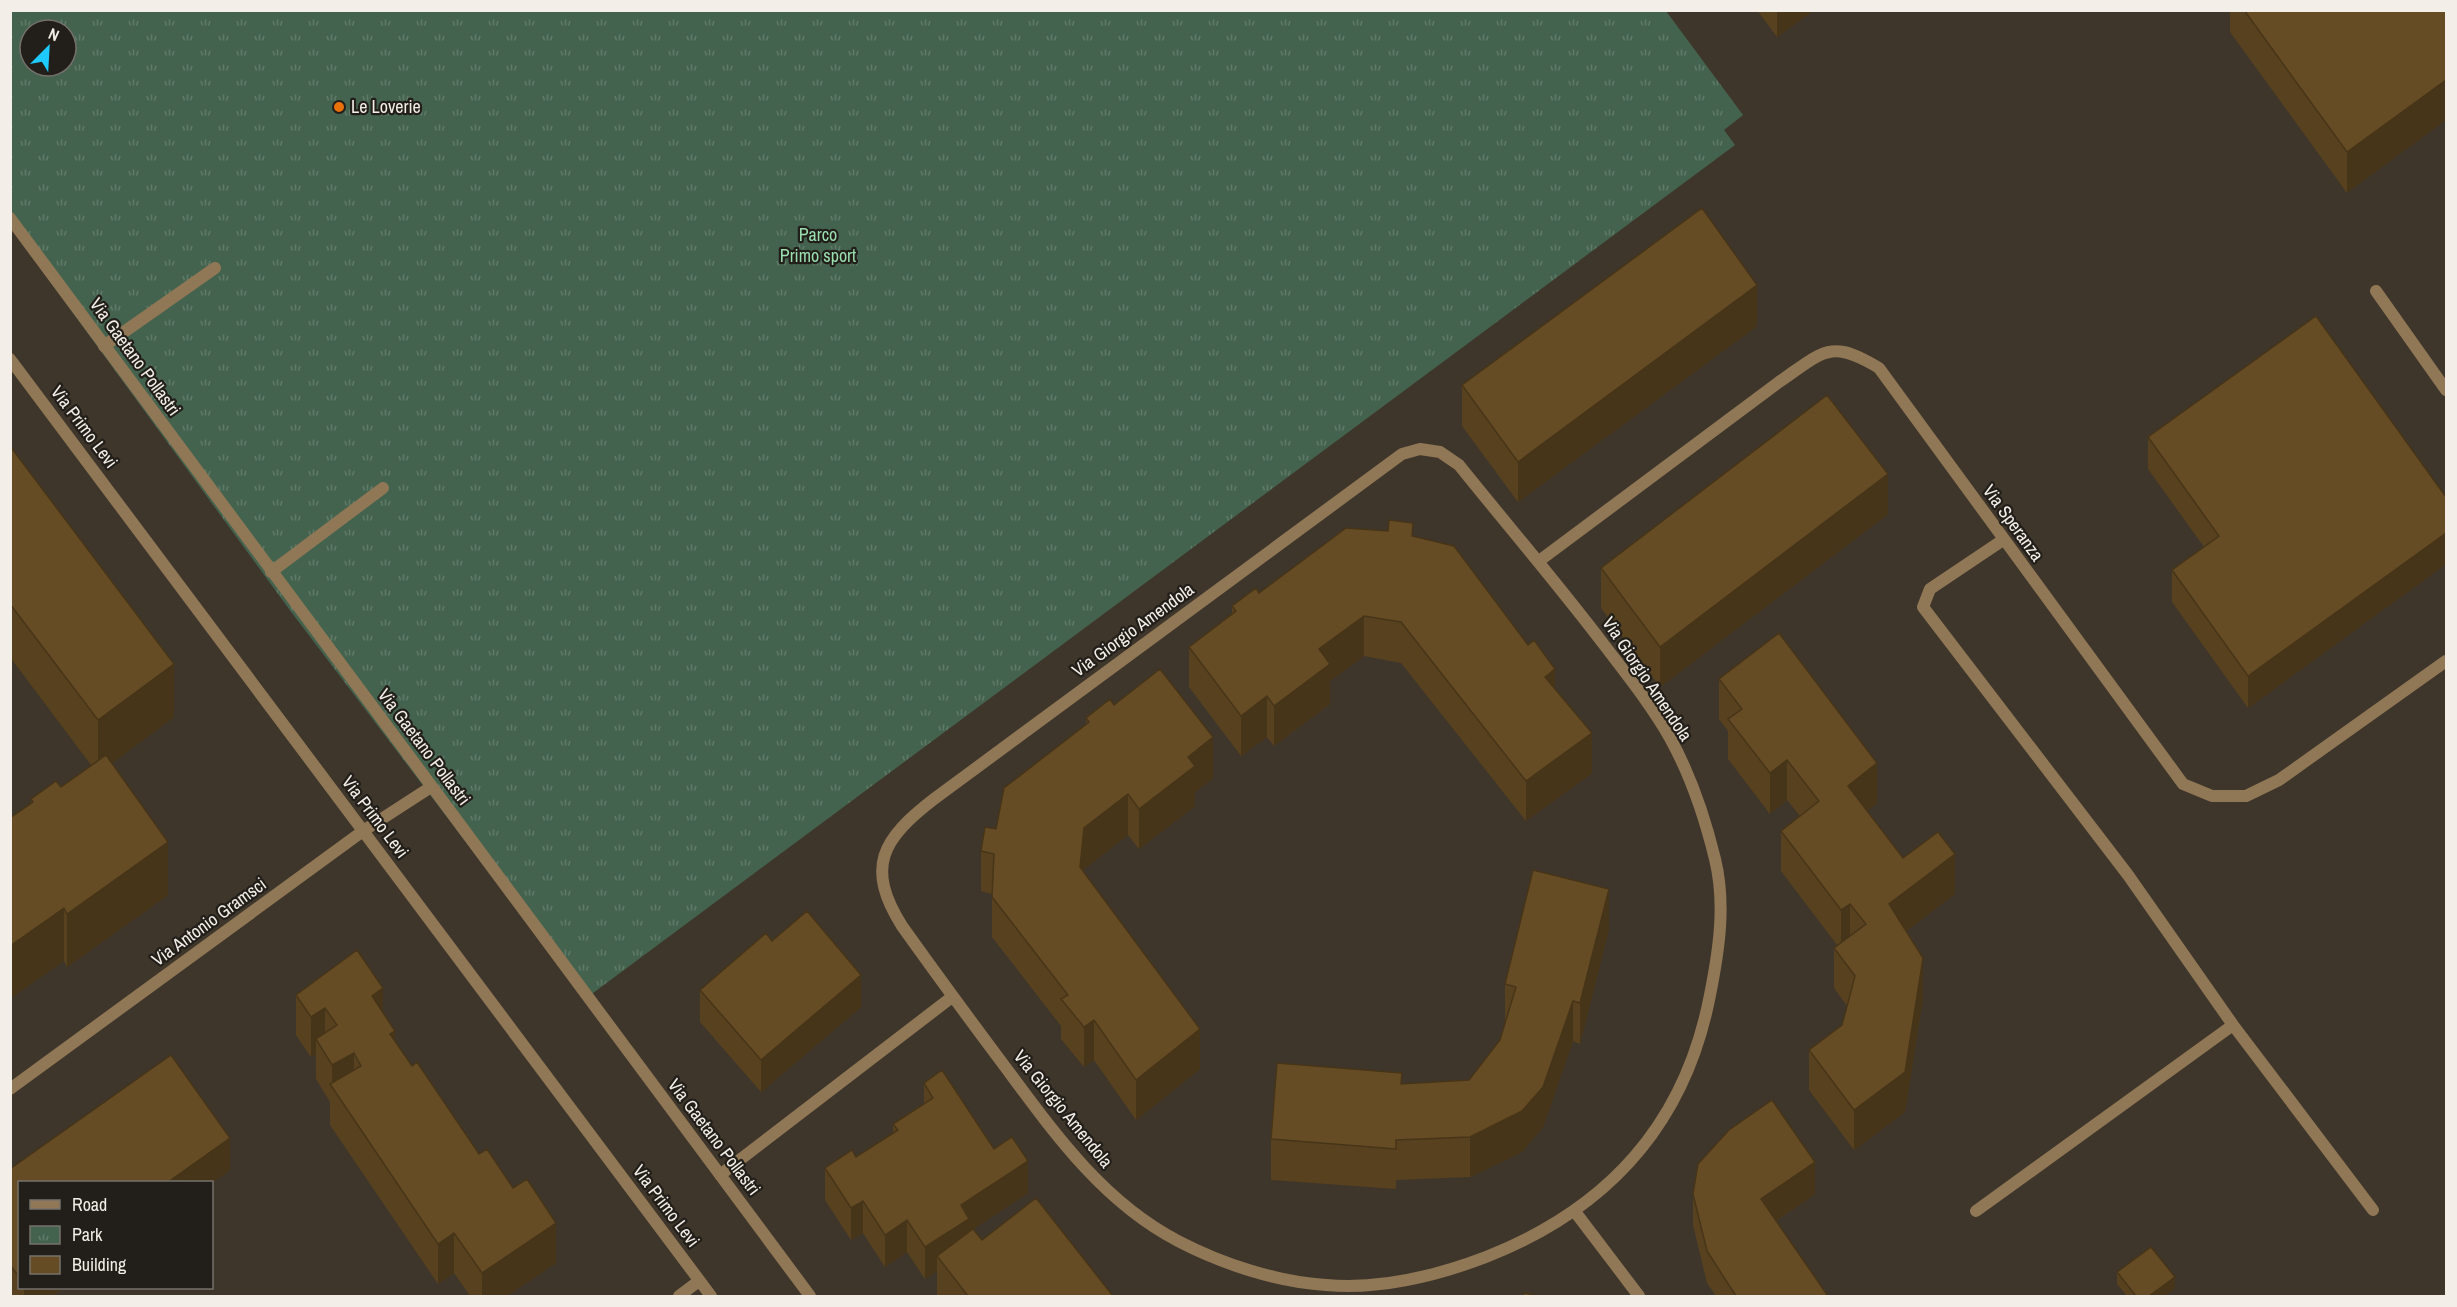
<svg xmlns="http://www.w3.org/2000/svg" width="2457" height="1307" viewBox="0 0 2457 1307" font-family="'Archivo Narrow',sans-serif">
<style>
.park{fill:url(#park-tufts);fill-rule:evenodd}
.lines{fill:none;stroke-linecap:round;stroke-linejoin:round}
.lane{stroke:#907755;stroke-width:12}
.street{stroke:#907755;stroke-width:12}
.wall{fill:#58411f}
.shaded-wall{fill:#473519}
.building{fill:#664c24;stroke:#473519;stroke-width:1.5}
.food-dot{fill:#e8710a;stroke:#221e19;stroke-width:2}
.labels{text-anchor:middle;stroke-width:4.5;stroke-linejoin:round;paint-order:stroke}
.poi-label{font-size:18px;fill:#f3eee7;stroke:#221e19;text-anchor:start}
.park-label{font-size:18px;fill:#99dfb0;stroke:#221e19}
.street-label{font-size:18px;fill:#f3eee7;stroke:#221e19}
</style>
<defs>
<pattern id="park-tufts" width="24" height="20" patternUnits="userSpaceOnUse" patternTransform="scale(1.5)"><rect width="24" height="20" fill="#44634e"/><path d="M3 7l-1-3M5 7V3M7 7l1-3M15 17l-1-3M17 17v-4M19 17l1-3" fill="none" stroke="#5f7a68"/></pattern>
</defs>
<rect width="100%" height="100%" fill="#3e362b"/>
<path class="park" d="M10 11H1666L1743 115 1724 130 1735 145 585 999 289 609 11 228ZM30 30H66V66H30Z"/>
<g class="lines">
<path class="lane" d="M104 346 215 268
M271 572 383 488"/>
<path class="street" d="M10 218 810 1296
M2376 291 2446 390
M10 359 711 1296
M1420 449 1440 452 1459 465C1508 526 1558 584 1605 646 1627 675 1652 706 1670 738 1690 774 1705 818 1715 859 1726 904 1719 950 1710 995 1685 1125 1608 1209 1486 1257 1436 1276 1381 1290 1326 1285 1277 1282 1222 1264 1178 1241 1105 1203 1057 1137 1009 1072 973 1024 937 975 902 926 865 867 882 839 934 799L1402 454Z
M2003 540 1930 589 1923 607 2128 875 2233 1025 2373 1210
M1539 561 1779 382C1823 352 1830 338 1879 368L2183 784 2212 796H2246L2279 780 2446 661
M10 1089 363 831 431 787
M720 1175 952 997
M1976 1211 2233 1025
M1576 1213 1639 1296
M679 1296 699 1281"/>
</g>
<path class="wall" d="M1757 10H1814L1777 37Z
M2230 10H2446L2347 193 2230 32Z
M1757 326 1518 502 1462 426V385Z
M2148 437 2446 497V564L2248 708 2172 602V570L2204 547 2148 469Z
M10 446 174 717 112 763 168 895 67 967 64 961 31 804V799L61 787 91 765 10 657Z
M1888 514 1660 687 1601 608V568Z
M1413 537 1555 689 1592 773 1526 821 1401 663 1364 656 1330 681V704L1274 746 1267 737 1241 756 1189 687V647L1232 614V606L1259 593Z
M1719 679 1877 803 1867 811 1903 858 1955 894 1906 931 1923 998 1905 1112 1854 1150 1809 1090V1050L1842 1025 1847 1006 1834 988V948L1837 945 1781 871V831L1800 816 1787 800 1770 814 1728 759V731L1719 719Z
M1114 705 1213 778 1195 792V806L1139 849 1128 835 1084 869V872L1200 1069 1136 1120 1094 1060 1084 1067 1061 1039V1026L992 937V894L981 891V851L996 829 1086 724V718Z
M1609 929 1580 1044 1573 1041 1543 1127 1522 1152 1470 1177 1396 1180V1189L1271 1180V1139L1402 1084 1469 1080 1500 1040 1505 1023V984Z
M772 941 861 1007 761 1092 700 1022V990Z
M296 995 383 1012 395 1042 412 1066 479 1154 556 1263 507 1296H470L454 1273 438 1284 330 1125V1102L316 1079V1054L311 1057 296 1035Z
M924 1083 994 1149 1028 1193 969 1232 982 1240 1113 1296H937V1271L925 1279 907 1252 885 1267 863 1233 851 1240 825 1200V1168L856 1157 893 1133V1124L924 1104Z
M10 1169 230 1170 212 1183V1182H20V1287H65L52 1296H10Z
M1693 1194H1815L1776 1221 1828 1296H1716L1707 1283 1693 1225Z
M2117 1272 2175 1288 2164 1296H2127L2117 1284Z"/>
<path class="shaded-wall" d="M1777 10H1814L1777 37Z
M2446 80V120L2347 193V152Z
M1757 285V326L1518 502V462Z
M1888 474V514L1660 687V647Z
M2446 533V564L2248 708V676Z
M1364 616V656L1330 681V704L1274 746V706L1319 649Z
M174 664V717L98 774V720Z
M1555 669V710L1545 677Z
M1267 696V737L1241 756V716Z
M1592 733V773L1526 821V781Z
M1213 737V778L1195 792V806L1139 849V809L1188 757Z
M1787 760V800L1770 814V773Z
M1877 763V803L1848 826V786Z
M1128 794V835L1084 869 1080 907V867L1084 828Z
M168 842V895L67 967V914Z
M1955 854V894L1889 944V904Z
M1609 889V929L1580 1044V1003Z
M1850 904V944L1841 951V910Z
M64 908V961L10 999V946Z
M1923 958V998L1905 1112 1854 1150V1110Z
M861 975V1007L761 1092V1060Z
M383 988V1029L372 996Z
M1573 1001V1041L1543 1127 1522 1152 1470 1177V1137Z
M325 1008V1048L316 1039V1054L311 1057V1017Z
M1094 1020V1060L1084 1067V1027Z
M1200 1029V1069L1136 1120V1080Z
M395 1031V1071L390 1034Z
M354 1053V1093L332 1087V1065Z
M230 1138V1170L212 1183V1182H168Z
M1028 1161V1193L969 1232 937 1256V1271L925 1279V1247L961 1205Z
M1815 1162V1194L1761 1231V1199Z
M863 1201V1233L851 1240V1208Z
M907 1220V1252L885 1267V1235Z
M556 1223V1263L507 1296H482V1273Z
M454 1233V1273L438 1284V1244Z
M2175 1277V1288L2164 1296H2149Z
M24 1287H65L52 1296H24Z"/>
<path class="building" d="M2244 10H2446V80L2347 152Z
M1702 208 1757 285 1518 462 1462 385Z
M2316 316 2446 497V533L2248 676 2172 570 2219 536 2148 437Z
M1827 395 1888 474 1660 647 1601 568Z
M10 446 174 664 98 720 10 604Z
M1389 520 1413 523 1412 536 1454 546 1528 645 1534 640 1555 669 1545 677 1592 733 1526 781 1401 622 1364 616 1319 649 1330 664 1274 706 1267 696 1241 716 1189 647 1236 611 1232 606 1256 588 1259 593 1346 528 1388 531Z
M1779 633 1877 763 1848 786 1903 858 1938 832 1955 854 1889 904 1923 958 1905 1072 1854 1110 1809 1050 1842 1025 1855 976 1834 948 1866 924 1850 904 1841 910 1781 831 1819 801 1787 760 1770 773 1728 719 1742 709 1719 679Z
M1160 669 1213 737 1188 757 1195 766 1139 809 1128 794 1084 828 1080 867 1200 1029 1136 1080 1094 1020 1084 1027 1061 999 1068 995 992 897 994 854 981 851 985 827 996 829 1004 788 1089 722 1086 718 1110 699 1114 705Z
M106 755 168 842 67 914 64 908 10 946V818L33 802 31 799 56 781 61 787Z
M1533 870 1609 889 1580 1003 1573 1001 1543 1087 1522 1111 1470 1137 1396 1140V1149L1271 1139 1277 1063 1402 1073 1401 1084 1469 1080 1500 1040 1516 987 1505 984Z
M807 911 861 975 761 1060 700 990 766 933 772 941Z
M357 950 383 988 372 996 395 1031 390 1034 412 1066 417 1062 479 1154 487 1149 513 1188 527 1179 556 1223 482 1273 454 1233 438 1244 330 1084 361 1066 354 1053 332 1065 316 1039 337 1025 325 1008 311 1017 296 995Z
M171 1055 230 1138 168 1182H20V1278L10 1265V1169Z
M942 1070 994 1149 1012 1137 1028 1161 961 1205 969 1219 925 1247 907 1220 885 1235 863 1201 851 1208 825 1168 852 1150 856 1157 898 1130 893 1124 933 1098 924 1083Z
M1772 1100 1815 1162 1761 1199 1828 1296H1736L1707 1251 1693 1194 1698 1164 1729 1130Z
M1036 1198 1113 1296H968L937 1256 973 1229 982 1240Z
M2151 1247 2175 1277 2149 1296H2136L2117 1272Z
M1524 1293 1540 1296H1523Z"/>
<circle class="food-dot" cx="339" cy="107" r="6"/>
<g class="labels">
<g class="poi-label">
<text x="351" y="113">Le Loverie</text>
</g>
<g class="park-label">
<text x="818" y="241">Parco<tspan x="818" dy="21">Primo sport</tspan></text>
</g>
<g class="street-label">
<text transform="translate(135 357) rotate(54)" y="6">Via Gaetano Pollastri</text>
<text transform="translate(84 427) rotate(53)" y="6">Via Primo Levi</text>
<text transform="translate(2013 523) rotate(54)" y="6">Via Speranza</text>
<text transform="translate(1133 630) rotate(-36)" y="6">Via Giorgio Amendola</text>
<text transform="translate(1647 679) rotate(56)" y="6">Via Giorgio Amendola</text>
<text transform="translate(424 747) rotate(53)" y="6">Via Gaetano Pollastri</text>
<text transform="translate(375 817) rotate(53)" y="6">Via Primo Levi</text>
<text transform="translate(209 922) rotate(-36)" y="6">Via Antonio Gramsci</text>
<text transform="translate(1063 1109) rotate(51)" y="6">Via Giorgio Amendola</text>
<text transform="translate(714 1137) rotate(53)" y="6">Via Gaetano Pollastri</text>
<text transform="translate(666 1206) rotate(53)" y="6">Via Primo Levi</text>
</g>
</g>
<rect width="2457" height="1307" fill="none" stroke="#f3eee7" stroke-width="24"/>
<rect x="18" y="1181" width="195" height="108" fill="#221e19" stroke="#76716b" stroke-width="1.5"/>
<rect x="30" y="1200" width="30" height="9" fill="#907755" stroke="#76716b" stroke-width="1.5"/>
<text x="72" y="1211" font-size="18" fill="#f3eee7">Road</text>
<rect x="30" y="1226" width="30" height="18" fill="url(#park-tufts)" stroke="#76716b" stroke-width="1.5"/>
<text x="72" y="1241" font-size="18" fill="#f3eee7">Park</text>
<rect x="30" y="1256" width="30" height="18" fill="#664c24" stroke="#76716b" stroke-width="1.5"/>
<text x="72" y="1271" font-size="18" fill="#f3eee7">Building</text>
<g transform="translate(48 48) rotate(24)"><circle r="28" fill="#221e19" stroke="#76716b" stroke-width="1.5"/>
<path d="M0-4.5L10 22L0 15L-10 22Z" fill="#1ec9fd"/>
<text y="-9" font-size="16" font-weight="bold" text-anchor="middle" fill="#f3eee7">N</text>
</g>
</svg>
